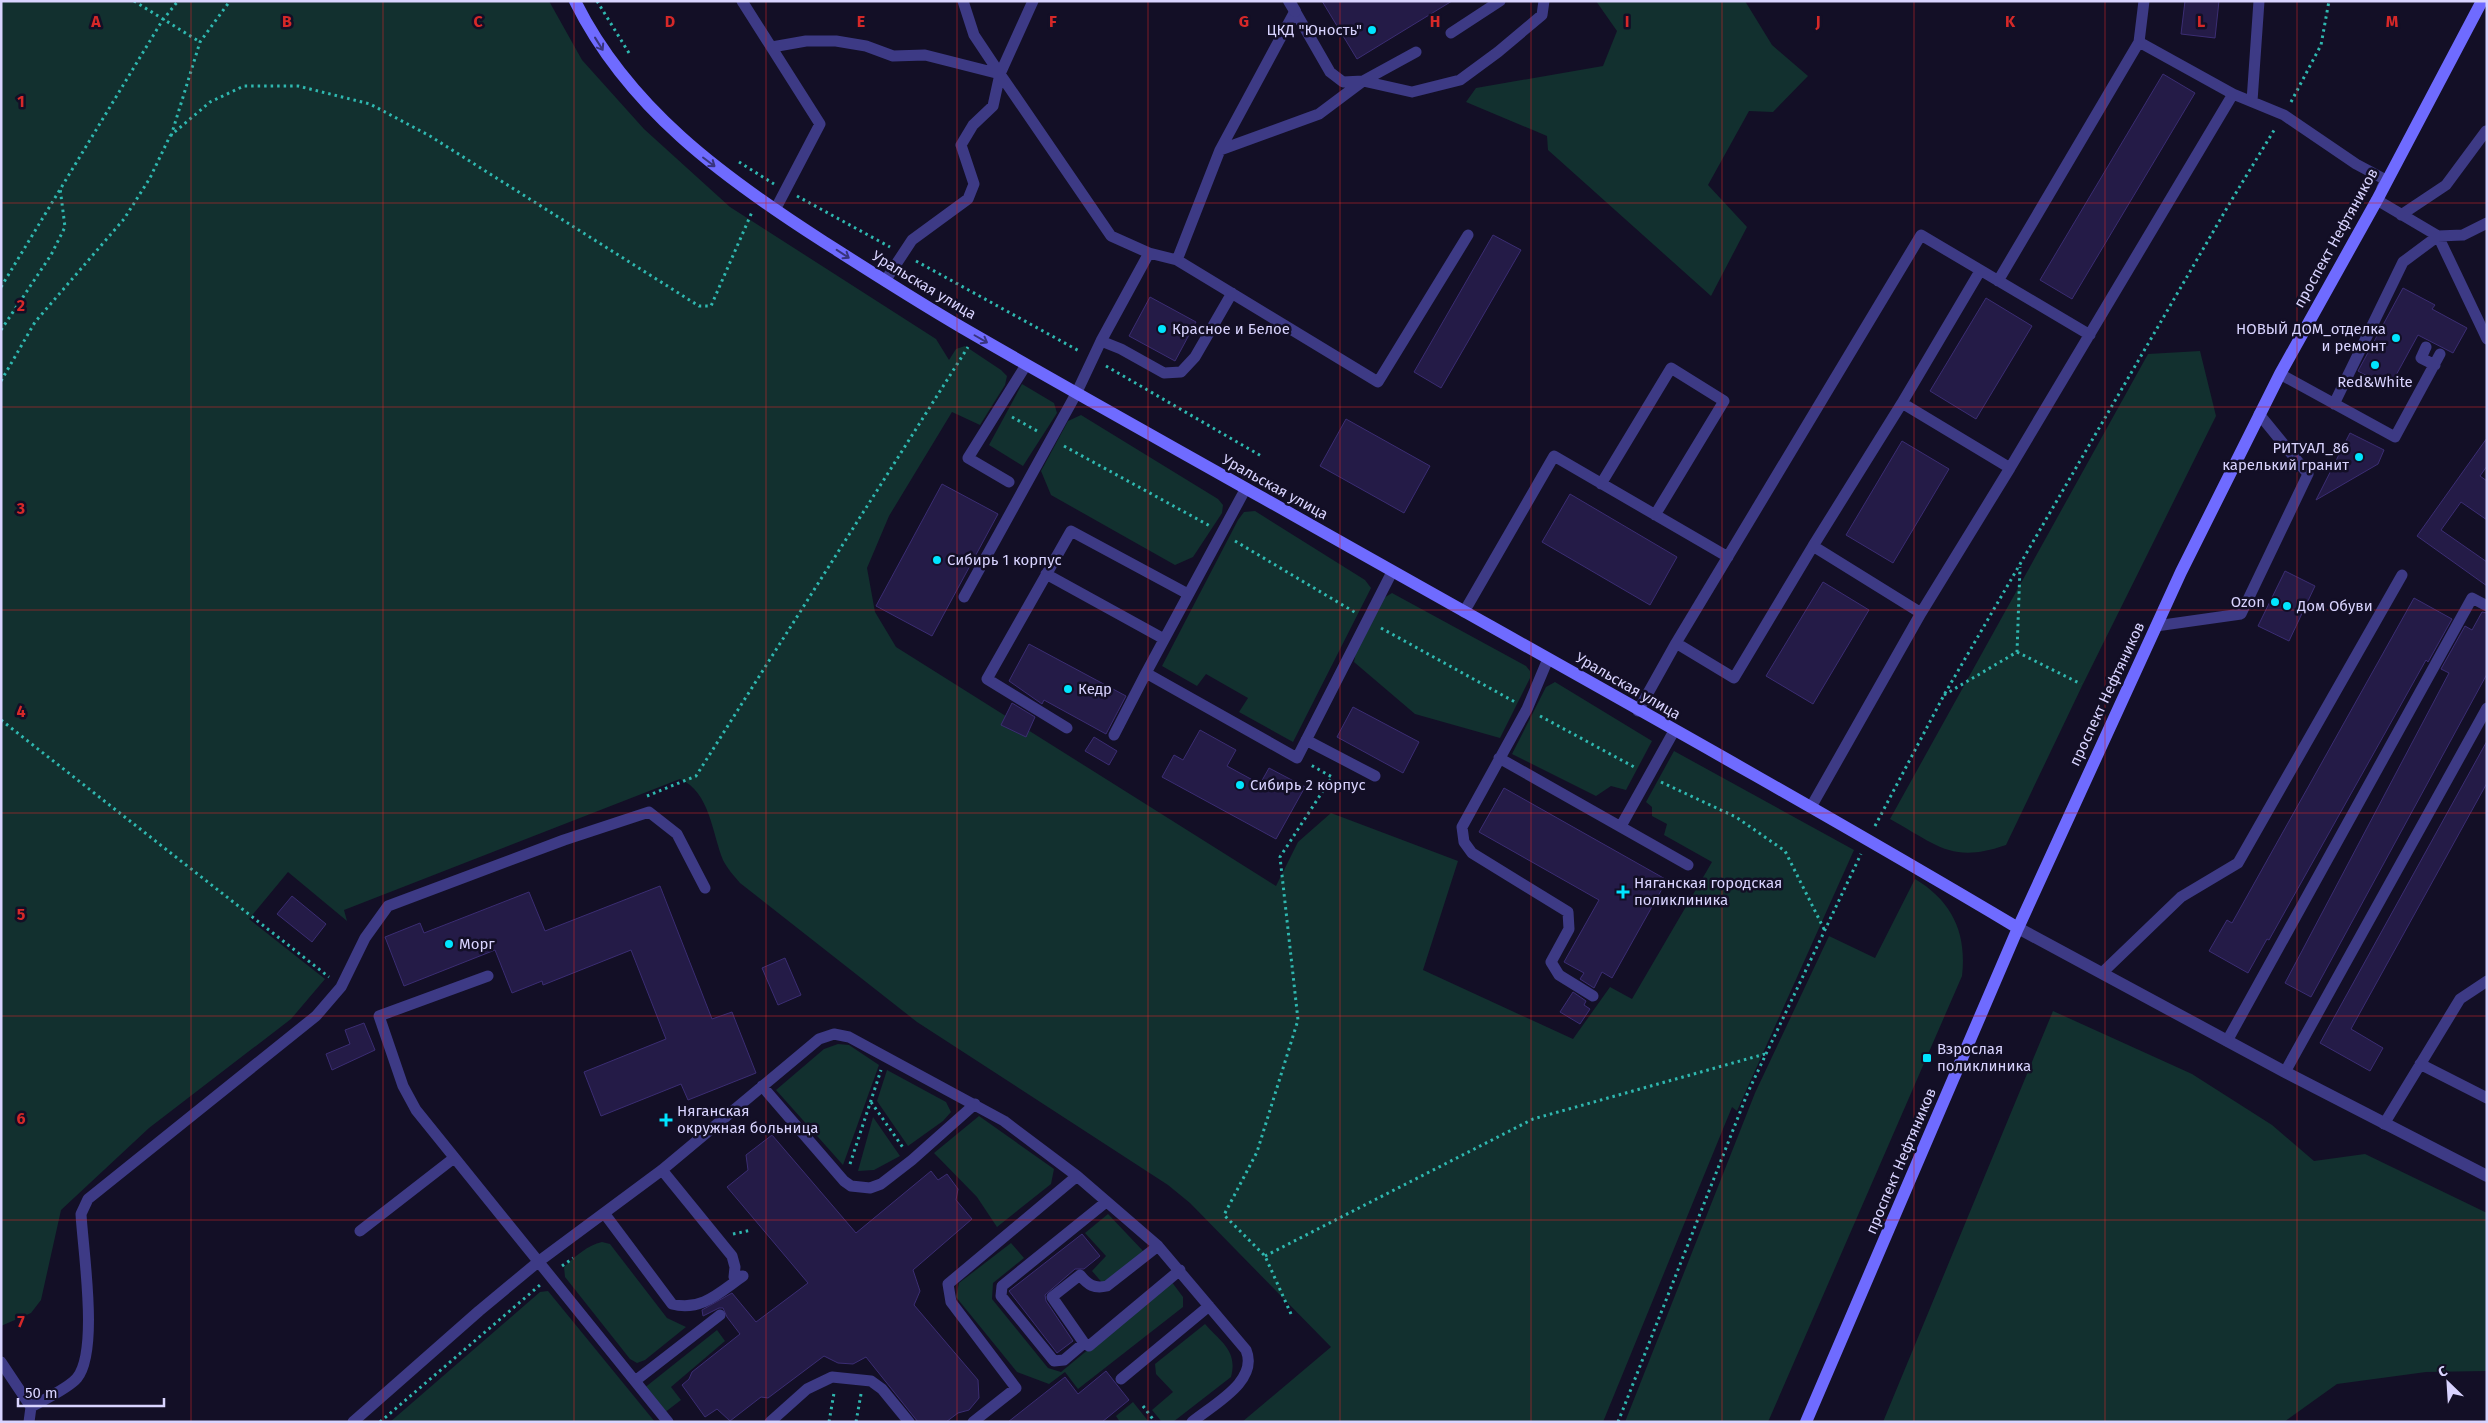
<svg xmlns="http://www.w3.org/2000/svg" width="2488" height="1423" viewBox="0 0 2488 1423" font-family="'Fira Sans',sans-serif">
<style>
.green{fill:#12302f}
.building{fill:#241b47;stroke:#3b2d73}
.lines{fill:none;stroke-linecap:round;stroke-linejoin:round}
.path{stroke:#2fb8b0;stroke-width:3;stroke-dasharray:2.5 4;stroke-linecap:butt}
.lane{stroke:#3d3a85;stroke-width:11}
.street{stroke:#3d3a85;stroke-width:12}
.secondary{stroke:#6f6bff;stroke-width:12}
.oneway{stroke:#38347d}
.grid{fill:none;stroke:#d62828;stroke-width:1;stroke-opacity:0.55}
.poi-dot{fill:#00e5ff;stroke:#130f26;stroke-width:2}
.labels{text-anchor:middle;stroke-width:5;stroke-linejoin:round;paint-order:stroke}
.poi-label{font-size:15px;fill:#d9d4ff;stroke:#130f26;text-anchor:start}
.street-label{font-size:15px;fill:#d9d4ff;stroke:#130f26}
.grid-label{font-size:16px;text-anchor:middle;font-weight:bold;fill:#d62828;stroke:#130f26;stroke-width:5;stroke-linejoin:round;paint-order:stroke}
</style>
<rect width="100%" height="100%" fill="#130f26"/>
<path class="green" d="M1 1H549L582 60 644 129 730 207 936 339 949 360 956 349 965 346 1001 370 1007 376 1005 385 980 425 952 412 889 516 867 568 875 612 896 647 1276 886 1298 842 1331 813 1458 861 1423 970 1573 1039 1610 987 1632 999 1712 862 1664 835 1667 824 1652 816V807L1646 802 1674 751 1854 850 1737 1111 1732 1107 1603 1422H1242L1331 1347 1190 1203 1168 1185 917 1022 740 883C734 876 727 868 723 860 712 833 710 792 680 779L344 910 347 921 288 872 249 919 325 979 291 1019 149 1128 61 1210 41 1300 31 1313 1 1326Z
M1596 1H1745L1772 45 1808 76 1773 112 1749 111 1708 185 1747 227 1711 296 1548 150 1547 136 1466 102 1476 88 1603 66 1617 31Z
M2200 351 2216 416 2082 686 2006 845C1952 864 1937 845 1890 819L2148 354Z
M1022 384 1054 403 1057 413 1023 466 989 445Z
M1081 415 1218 499 1223 505 1222 513 1193 557 1175 565 1051 495 1041 471 1068 421Z
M1255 511 1365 580 1371 588 1293 742 1239 712 1248 698 1206 674 1197 686 1162 666 1238 520 1244 512Z
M1392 593 1526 666 1530 671V678L1500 738 1415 714 1354 662 1356 652 1382 599Z
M1555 682 1652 741 1626 790 1611 786 1596 796 1512 754 1546 687Z
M1915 879C1952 901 1967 933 1962 976L1768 1422H1625L1755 1093 1829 936 1875 958Z
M2053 1011 2192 1074 2272 1125 2314 1161 2365 1154 2487 1213V1371L2426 1372 2337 1384 2284 1422H1883Z
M838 1044 849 1045 879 1065 843 1165 776 1090 824 1049Z
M887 1070 946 1102 951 1112 943 1121 908 1146 877 1101Z
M979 1116 1054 1169 1051 1184 997 1227 977 1197 934 1153Z
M873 1117 900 1156 874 1170 858 1171Z
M1108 1214 1145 1253 1105 1286 1092 1271 1106 1256 1085 1233Z
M602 1242 610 1244 667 1318 686 1327 645 1360 637 1363 630 1359 565 1277 564 1267C574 1257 588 1245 602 1242Z
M1011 1243 1024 1258 993 1283 992 1299 1048 1368 1061 1372 1171 1281 1183 1297V1307L1078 1389 1065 1372 1049 1384 1017 1372 956 1297 959 1283Z
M548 1291 655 1422H390L540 1292Z
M1205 1324C1221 1342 1238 1351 1231 1377L1173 1422H1162L1152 1410 1173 1392 1156 1374 1155 1364Z
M717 1330 725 1341 671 1387 681 1400 664 1413 643 1389Z
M1133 1402 1149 1422H1120L1116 1416Z"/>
<path class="building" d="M1322 1H1452L1357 59Z
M2185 1H2219L2215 38 2181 34Z
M2163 74 2195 93 2072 299 2040 280Z
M1493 235 1521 250 1441 388 1414 372Z
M2403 288 2435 305 2432 309 2467 328 2453 353 2418 335 2389 388 2358 371Z
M1150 297 1196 322 1175 361 1129 336Z
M1986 298 2032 326 1976 419 1930 391Z
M1346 419 1430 466 1404 513 1320 466Z
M2350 433 2384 450 2378 464 2316 500Z
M2487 438V466L2480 476 2487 481V520L2461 502 2441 530 2487 562V586L2417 536Z
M1902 441 1949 469 1893 563 1846 535Z
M942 484 998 514 932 636 876 606Z
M1570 494 1677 557 1650 605 1542 542Z
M2285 571 2315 586 2289 641 2258 626Z
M1823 582 1869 610 1813 704 1766 676Z
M2414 598 2452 619 2428 662 2426 660 2269 940 2267 939 2248 973 2209 951 2227 920 2232 923Z
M2482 612 2487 613V674L2311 997 2285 983 2449 673 2441 669 2465 626 2472 630Z
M1029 644 1126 696 1106 734 1044 700 1042 704 1009 681Z
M1012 703 1035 717 1026 737 1001 725Z
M1353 707 1419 742 1403 773 1337 737Z
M1200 730 1236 750 1227 766 1260 784 1269 768 1305 787 1276 839 1162 777 1174 755 1183 760Z
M1094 737 1117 751 1109 765 1085 751Z
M2487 741V783L2351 1029 2383 1048 2370 1071 2320 1043Z
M1504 788 1667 880 1612 978 1602 972 1594 988 1580 979 1584 973 1564 962 1599 900 1479 832Z
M660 886 712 1019 732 1012 756 1073 688 1100 681 1084 601 1116 584 1072 666 1039 631 950 543 985 542 981 512 993 495 950 404 986 385 937 420 923 424 933 529 892 545 931Z
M292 896 326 924 312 942 277 914Z
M785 958 801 995 778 1005 762 968Z
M1573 992 1586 1001 1584 1005 1590 1009 1580 1024 1560 1012Z
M364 1023 375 1050 332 1070 326 1054 350 1044 345 1030Z
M772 1135 856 1233 931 1171 938 1180 947 1174 958 1189 956 1200 972 1219 913 1270 920 1291 914 1305 978 1380 979 1398 969 1410 958 1413 946 1422H918L866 1357 853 1364 838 1363 824 1356 768 1398 761 1397 730 1421 717 1409 705 1417 682 1385 689 1379 692 1372 740 1334 727 1317 723 1308H719L703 1316 702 1310 732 1293 756 1322 808 1283 727 1187 748 1170 746 1155Z
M1082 1234 1100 1256 1084 1269H1075L1045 1295 1046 1301 1073 1341 1057 1353 1009 1291Z
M1106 1371 1129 1400 1102 1422H1008L1065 1377 1078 1394Z"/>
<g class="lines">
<path class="path" d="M134 1 200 42
M597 1 629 53
M2291 102 2321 45 2329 1
M171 136 200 42 230 1
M739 162 774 184
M797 196 890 247
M916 261 1081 352
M1 287 162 21 178 1
M1 330 51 255 65 227 60 188
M1106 366 1263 457
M1 381 35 322 124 219 150 178 170 136 210 102 244 86H298L370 104 430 136 699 306H711L752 212
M1012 417 1039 432
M1064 446 1210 526
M1235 541 1356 613
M1381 628 1515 702
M2017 652 2081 684
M1944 695 2017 652 2020 567
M1540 716 1636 768
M1 720 329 977
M1661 782 1736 817 1785 851 1825 931
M647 796 696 776 968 347
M1875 826 1944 695 2231 201 2276 127
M871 1102 904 1149
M850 1164 881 1070
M733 1234 752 1230
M1265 1256 1533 1119 1765 1054
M562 1266 573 1258
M1291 1314 1265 1256 1224 1215 1257 1152 1298 1020 1280 857 1332 777 1309 764
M1143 1406 1155 1422
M380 1422 540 1285
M829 1422 834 1393
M856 1422 861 1394
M1618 1422 1748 1092 1861 854"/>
<path class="lane" d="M742 1 820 124 775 210
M1295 11 1330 72 1343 82 1363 81 1412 92 1460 80 1498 52 1542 15 1544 1
M1451 33 1500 1
M2139 42 2233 94 2284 115 2356 164 2386 180 2382 188
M772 47 806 41H836L866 46 893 56 925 55 1000 74 1111 236 1149 253 1177 260 1378 382 1468 235
M1000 74 1033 1
M2252 101 2259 1
M1220 150 1319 114 1363 81 1416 52
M2377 200 2438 236 2487 339
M2401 215 2446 185 2486 131
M1177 260 1220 150 1295 11
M1980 271 1902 403 2010 468 2233 94
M885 281 912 240 968 199 974 184 961 145 973 125 993 106 1000 74 974 35 963 1
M1998 281 2139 42 2144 1
M1101 341 1121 349 1164 373 1181 372 1195 357 1232 293
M2426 347 2421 358 2435 365
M2280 374 2395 437 2440 354
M1902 403 1813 546 1921 613 2010 468
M2334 404 2403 262 2438 236 2463 235 2487 223
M1009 482 968 458 1026 365
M1601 484 1671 368 1724 401 1655 515
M1246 488 1146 673 1297 758 1392 572
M1813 546 1734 678 1676 643 1921 235 2090 335
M1046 574 1164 639
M964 597 1076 394 1101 341 1149 253
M1464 612 1554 456 1728 557
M2156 626 2241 614 2308 474 2259 414
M1548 659 1527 709 1462 827 1464 842 1472 853 1568 912 1569 929 1551 962 1559 975 1593 996
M1638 711 1676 643
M1067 728 987 679 1071 531 1188 594
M1114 735 1146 673
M1306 740 1375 776
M1499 758 1688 865
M1811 807 1921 613
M1621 826 1674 731
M2103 972 2181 897 2238 863 2402 575
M488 976 379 1016 403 1086 416 1110 668 1422
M2227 1041 2472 598 2487 606
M2420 1064 2487 1098
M2285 1072 2487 708
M762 1086 844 1181 851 1186 870 1188 881 1184 912 1160 975 1104
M2384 1124 2460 999 2487 981
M604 1213 672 1304C701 1312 720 1292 743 1276L734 1277 735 1267 732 1256 662 1170
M360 1231 454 1158
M1158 1246 1107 1286C1094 1289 1088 1285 1080 1275L1052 1297 1084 1343 1089 1346 1180 1270
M1084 1343 1064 1360 1054 1361 1001 1296 1002 1286 1106 1202
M1 1362 31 1407 29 1422
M1121 1379 1209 1306
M635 1381 720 1315
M31 1407C43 1400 69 1388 77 1378 99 1351 83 1251 81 1214L88 1199 316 1016 341 987 365 938 388 906 564 840 649 812 677 834 705 888
M353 1422 479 1311 538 1262 662 1170 819 1039 834 1034 849 1037 1004 1121 1077 1176 1158 1246 1246 1350C1259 1381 1214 1404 1192 1422
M770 1422 807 1389 832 1377 871 1381 882 1389 909 1422
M973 1422 1016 1388 951 1302 948 1284 1077 1176"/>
<path class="street" d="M1289 1 1295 11
M2018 928 2285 1072 2487 1176"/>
<path class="secondary" d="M575 1C628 108 723 177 821 240 868 270 913 299 961 327 1061 385 1162 441 1263 498 1515 641 1769 780 2018 928
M1806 1422 2018 928 2181 572 2280 374 2377 200 2482 1"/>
</g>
<defs><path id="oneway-shaft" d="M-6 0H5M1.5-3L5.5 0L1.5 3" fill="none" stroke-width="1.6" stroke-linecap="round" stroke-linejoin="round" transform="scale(1.25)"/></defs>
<g class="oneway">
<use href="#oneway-shaft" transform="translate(599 44) rotate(58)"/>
<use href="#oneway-shaft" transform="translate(709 162) rotate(37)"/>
<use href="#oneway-shaft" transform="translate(843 254) rotate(33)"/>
<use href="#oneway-shaft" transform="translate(981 339) rotate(30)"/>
</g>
<path class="grid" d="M191 1V1422M383 1V1422M574 1V1422M766 1V1422M957 1V1422M1148 1V1422M1340 1V1422M1531 1V1422M1722 1V1422M1914 1V1422M2105 1V1422M2297 1V1422M1 203H2487M1 407H2487M1 610H2487M1 813H2487M1 1016H2487M1 1220H2487"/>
<g class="poi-dot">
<circle cx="1372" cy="30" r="5"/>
<circle cx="1162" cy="329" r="5"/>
<circle cx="2396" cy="338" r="5"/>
<circle cx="2375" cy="365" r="5"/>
<circle cx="2359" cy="457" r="5"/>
<circle cx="937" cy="560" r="5"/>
<circle cx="2275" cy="602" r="5"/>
<circle cx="2287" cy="606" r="5"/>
<circle cx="1068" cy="689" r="5"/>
<circle cx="1240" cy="785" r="5"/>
<path d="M1620.5 884.5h5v5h5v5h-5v5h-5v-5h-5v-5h5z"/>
<circle cx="449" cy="944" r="5"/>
<rect x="1922" y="1053" width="10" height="10" rx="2.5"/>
<path d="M663.5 1112.5h5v5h5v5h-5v5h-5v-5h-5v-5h5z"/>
</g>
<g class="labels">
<g class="poi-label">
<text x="1362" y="35" text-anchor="end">ЦКД "Юность"</text>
<text x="1172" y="334">Красное и Белое</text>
<text x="2386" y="334" text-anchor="end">НОВЫЙ ДОМ_отделка<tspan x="2386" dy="17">и ремонт</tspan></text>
<text x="2375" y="387" text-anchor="middle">Red&amp;White</text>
<text x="2349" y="453" text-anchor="end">РИТУАЛ_86<tspan x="2349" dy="17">карелький гранит</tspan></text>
<text x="947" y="565">Сибирь 1 корпус</text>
<text x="2265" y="607" text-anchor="end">Ozon</text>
<text x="2297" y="611">Дом Обуви</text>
<text x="1078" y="694">Кедр</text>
<text x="1250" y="790">Сибирь 2 корпус</text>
<text x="1634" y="888">Няганская городская<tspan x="1634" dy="17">поликлиника</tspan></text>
<text x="459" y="949">Морг</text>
<text x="1937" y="1054">Взрослая<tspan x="1937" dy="17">поликлиника</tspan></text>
<text x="677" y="1116">Няганская<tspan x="677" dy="17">окружная больница</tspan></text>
</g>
<g class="street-label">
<text transform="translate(2336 238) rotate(-61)" y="5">проспект Нефтяников</text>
<text transform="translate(924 285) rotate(31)" y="5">Уральская улица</text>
<text transform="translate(1275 487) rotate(29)" y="5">Уральская улица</text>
<text transform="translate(1628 686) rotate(30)" y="5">Уральская улица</text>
<text transform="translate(2107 694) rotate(-65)" y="5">проспект Нефтяников</text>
<text transform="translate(1901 1161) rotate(-67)" y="5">проспект Нефтяников</text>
</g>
</g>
<g class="grid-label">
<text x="96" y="27">A</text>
<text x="287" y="27">B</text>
<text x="478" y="27">C</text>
<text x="670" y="27">D</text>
<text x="861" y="27">E</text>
<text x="1053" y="27">F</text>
<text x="1244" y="27">G</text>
<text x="1435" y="27">H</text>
<text x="1627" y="27">I</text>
<text x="1818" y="27">J</text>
<text x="2010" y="27">K</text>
<text x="2201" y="27">L</text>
<text x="2392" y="27">M</text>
<text x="21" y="107">1</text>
<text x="21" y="311">2</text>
<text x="21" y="514">3</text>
<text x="21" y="717">4</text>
<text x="21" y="920">5</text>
<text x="21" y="1124">6</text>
<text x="21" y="1327">7</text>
</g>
<rect width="2488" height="1423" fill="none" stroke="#d9d4ff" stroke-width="5"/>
<g transform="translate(2448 1383) rotate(335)" stroke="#130f26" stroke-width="4" paint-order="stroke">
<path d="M0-4L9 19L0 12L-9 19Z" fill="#d9d4ff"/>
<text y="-8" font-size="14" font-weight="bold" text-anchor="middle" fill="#d9d4ff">С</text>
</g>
<path d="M18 1398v8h146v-8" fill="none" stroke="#d9d4ff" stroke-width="2.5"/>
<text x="25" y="1398" font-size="15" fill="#d9d4ff" stroke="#130f26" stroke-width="4" paint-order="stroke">50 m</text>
</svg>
